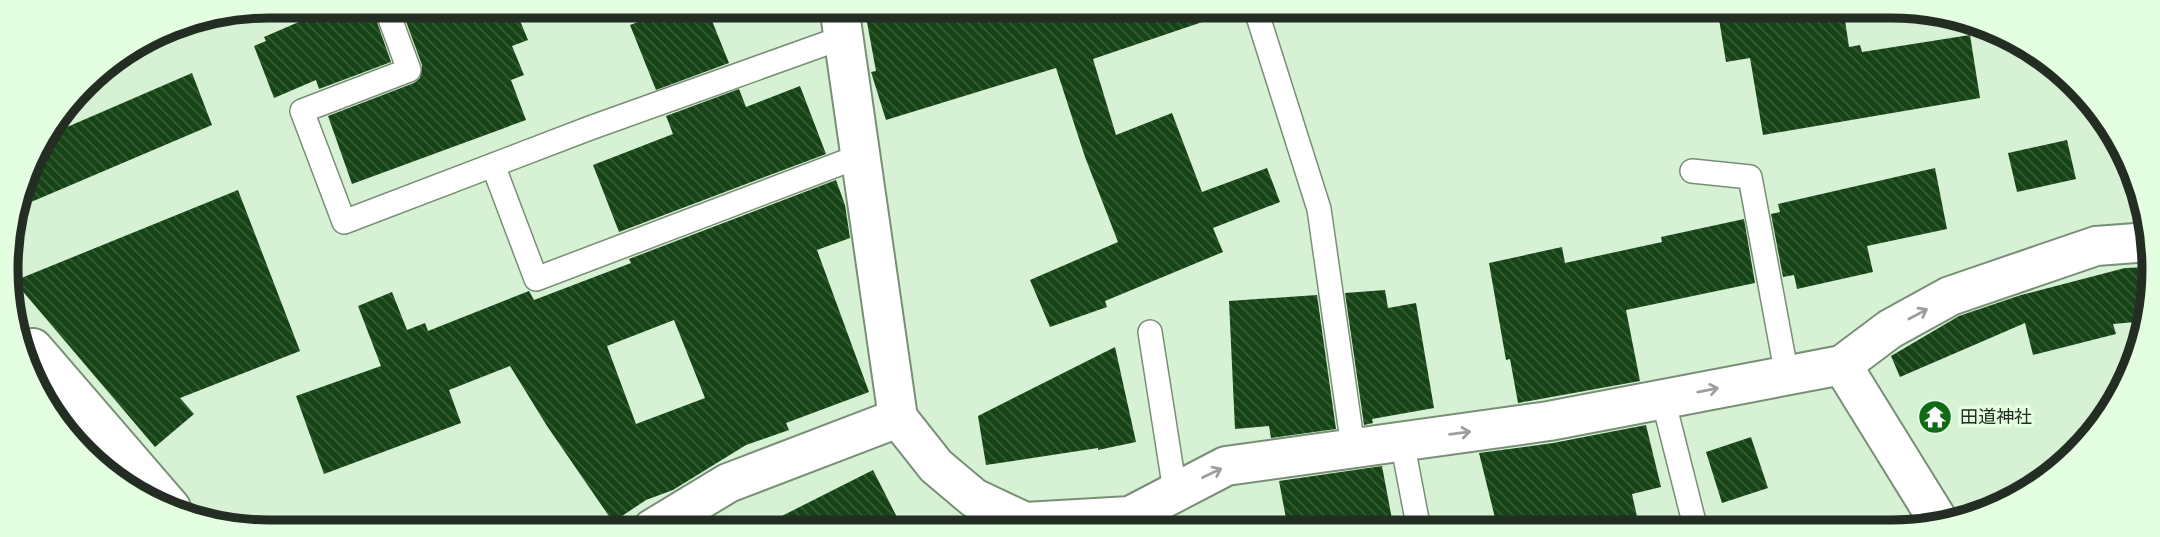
<svg xmlns="http://www.w3.org/2000/svg" width="2160" height="537" viewBox="0 0 2160 537" font-family="'Fira Sans','Noto Sans JP',sans-serif">
<style>
.building{fill:url(#building-back-hatch);fill-rule:evenodd}
.lines{fill:none;stroke-linecap:round;stroke-linejoin:round}
.service-casing{stroke:#788f76;stroke-width:26}
.minor-casing{stroke:#788f76;stroke-width:42}
.service{stroke:#fff;stroke-width:23}
.minor{stroke:#fff;stroke-width:38}
.oneway{stroke:#9ca09c}
.labels{text-anchor:middle;stroke-width:7;stroke-linejoin:round;paint-order:stroke}
.poi-label{font-size:18px;fill:#232d23;stroke:#e4fee2;text-anchor:start}
.rim{fill:none;stroke:#232d23;stroke-width:9}
</style>
<defs>
<pattern id="building-back-hatch" width="6" height="6" patternUnits="userSpaceOnUse" patternTransform="scale(1.75)"><rect width="6" height="6" fill="#164416"/><path d="M-1 5l2 2M0 0l6 6M5-1l2 2" fill="none" stroke="#375d37"/></pattern>
</defs>
<rect width="100%" height="100%" fill="#d7f1d5"/>
<path class="building" d="M338 5H371L391 62 319 89 316 80 274 98 254 46 266 41 264 37Z
M400 5 514 6 528 40 512 46 524 75 511 80 526 120 352 184 328 116 414 83 420 78 422 65Z
M680 6H706L729 63 656 90 630 25Z
M864 6 1228 7 1229 13 1093 59 1116 135 1172 113 1202 192 1267 168 1280 202 1213 228 1223 252 1105 301 1107 307 1050 327 1030 280 1118 242 1085 157 1056 68 886 120 871 72 876 71Z
M1717 7H1843L1849 47 1860 45 1862 52 1970 35 1980 98 1763 135 1750 58 1726 62Z
M192 73 212 125 17 208 33 152 44 137Z
M800 86 826 154 619 232 593 165 673 134 666 116 739 89 746 107Z
M2067 140 2076 179 2017 192 2008 153Z
M1935 168 1947 229 1867 246 1873 272 1797 289 1794 275 1783 277 1771 214 1780 212 1778 204Z
M836 180 845 205 850 238 817 250 869 392 786 423 789 430 746 445 673 490 646 500 613 522 547 426 510 366 449 390 461 423 324 474 296 396 381 366 358 306 392 292 407 330 425 323 428 331 529 291 534 300 631 263 629 259ZM674 320 705 398 636 424 607 346Z
M238 190 300 351 180 398 194 414 155 447 14 281Z
M1744 219 1755 283 1626 310 1640 381 1518 403 1510 359 1506 360 1489 263 1562 247 1565 263 1662 242 1661 237Z
M2150 267 2152 303 2147 321 2113 324 2116 334 2033 355 2025 323 1900 377 1891 356 1959 316 2021 295 2125 268Z
M1385 290 1388 308 1416 303 1434 408 1372 419 1373 423 1364 425 1345 293Z
M1317 295 1336 429 1271 438 1269 426 1235 429 1229 301Z
M1115 347 1136 442 1098 450V448L986 465 978 416Z
M1646 425 1661 487 1632 494 1640 530H1498L1479 453 1553 443Z
M1751 437 1768 488 1722 503 1706 452Z
M1382 466 1394 530 1288 529 1279 481Z
M873 470 903 529H756Z"/>
<g class="lines">
<g class="service-casing">
<path id="service" d="M385 5 409 70 302 111 344 222 590 128 844 37
M1255 7 1319 209 1353 447
M493 165 536 279 860 156
M1692 171 1750 177 1787 376
M1150 332 1175 491
M1663 399 1696 530
M1402 441 1419 530"/>
</g>
<g class="minor-casing">
<path id="minor" d="M839 6 898 418 936 466 974 498 1025 522 1130 516 1226 466 1549 421 1842 365 1890 329 1950 296 2096 246 2149 242
M24 356 33 348 171 508
M1842 365 1941 525
M652 529 728 483 898 418"/>
</g>
<use href="#service" class="service"/>
<use href="#minor" class="minor"/>
</g>
<defs><path id="oneway-shaft" d="M-6 0H5M1.5-3L5.5 0L1.5 3" fill="none" stroke-width="1.6" stroke-linecap="round" stroke-linejoin="round" transform="scale(1.75)"/></defs>
<g class="oneway">
<use href="#oneway-shaft" transform="translate(1918 314) rotate(-28)"/>
<use href="#oneway-shaft" transform="translate(1708 390) rotate(-11)"/>
<use href="#oneway-shaft" transform="translate(1460 433) rotate(-7)"/>
<use href="#oneway-shaft" transform="translate(1212 473) rotate(-26)"/>
</g>
<defs>
<g id="temple-disc" transform="scale(1.75)"><circle r="9.5" fill="#0f6b16" stroke="#e4fee2"/><path d="M0-6L5-2H3V0L6.5 2.5H4V6H1.5V3h-3V6H-4V2.5H-6.5L-3 0V-2H-5Z" fill="#fff"/></g>
</defs>
<g fill-rule="evenodd">
<use href="#temple-disc" x="1935" y="417"/>
</g>
<g class="labels">
<g class="poi-label">
<text x="1960" y="423">田道神社</text>
</g>
</g>
<path d="M0 0H2160V537H0ZM269 18H1891A251 251 0 0 1 2142 269V269A251 251 0 0 1 1891 520H269A251 251 0 0 1 18 269V269A251 251 0 0 1 269 18Z" fill="#e4fee2" fill-rule="evenodd"/>
<path class="rim" d="M269 18H1891A251 251 0 0 1 2142 269V269A251 251 0 0 1 1891 520H269A251 251 0 0 1 18 269V269A251 251 0 0 1 269 18Z"/>
</svg>
